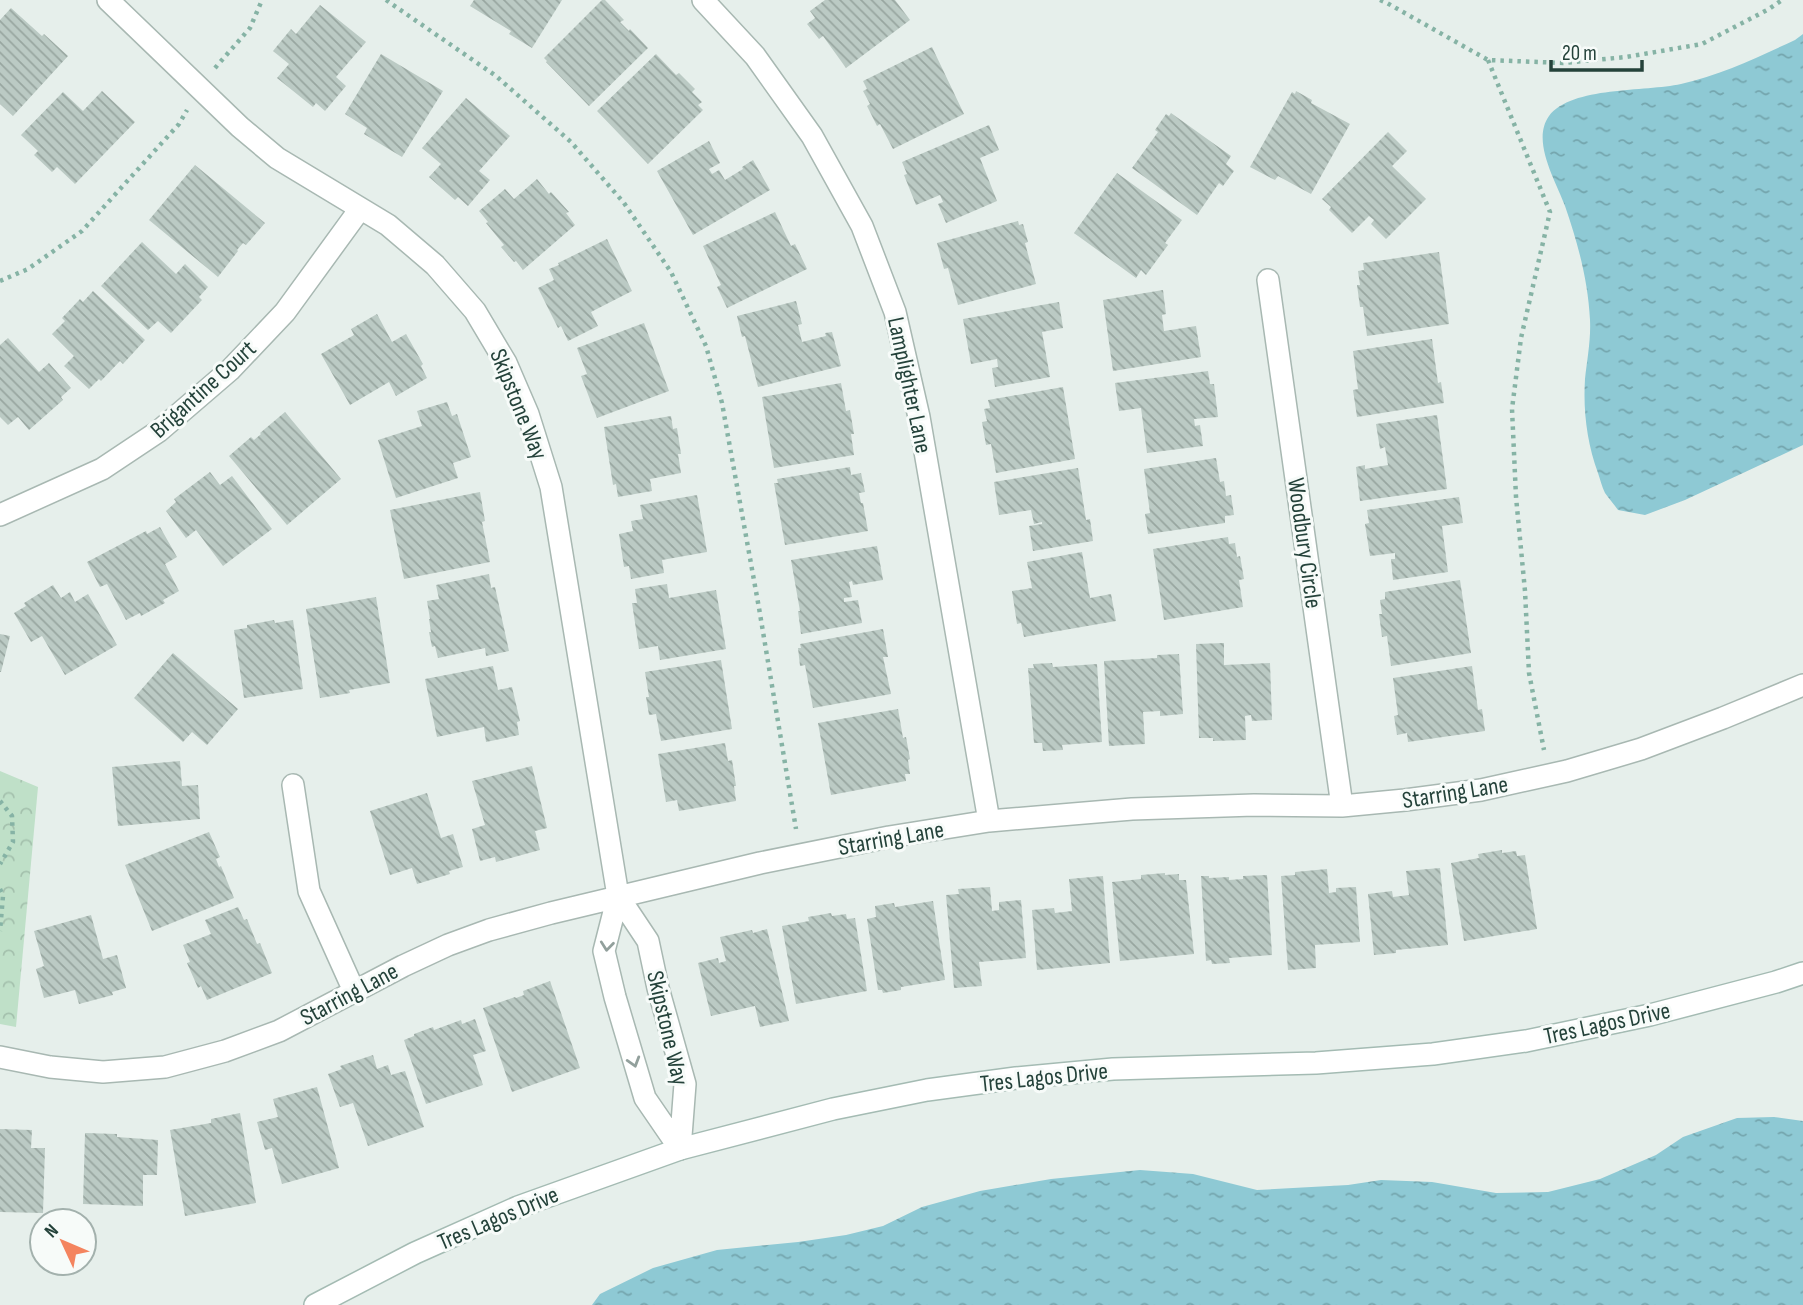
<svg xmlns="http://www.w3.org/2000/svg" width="1803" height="1305" viewBox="0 0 1803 1305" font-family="'Sofia Sans Condensed',sans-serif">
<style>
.park{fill:url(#park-crowns)}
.water{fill:url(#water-ripples)}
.building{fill:url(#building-back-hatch)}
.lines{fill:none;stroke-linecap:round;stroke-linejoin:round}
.street-casing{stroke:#a8b8b2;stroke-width:24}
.secondary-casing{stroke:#a4bbb3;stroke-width:24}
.path{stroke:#86b3a5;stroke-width:4.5;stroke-dasharray:3.5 5;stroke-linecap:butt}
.street{stroke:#fff;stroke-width:21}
.secondary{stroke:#fff;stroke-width:21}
.oneway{stroke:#92a09c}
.labels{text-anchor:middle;stroke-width:6;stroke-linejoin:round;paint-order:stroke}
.street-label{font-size:24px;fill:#24423a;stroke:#f7fbf9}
</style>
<defs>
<pattern id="park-crowns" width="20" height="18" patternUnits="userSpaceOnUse" patternTransform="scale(1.75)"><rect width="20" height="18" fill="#bfe0c8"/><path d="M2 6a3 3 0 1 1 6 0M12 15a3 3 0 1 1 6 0" fill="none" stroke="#a4c1ad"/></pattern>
<pattern id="water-ripples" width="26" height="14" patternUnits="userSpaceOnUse" patternTransform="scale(1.75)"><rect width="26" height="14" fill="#8ec9d4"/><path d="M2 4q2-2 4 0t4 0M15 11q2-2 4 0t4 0" fill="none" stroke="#74a5ad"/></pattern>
<pattern id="building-back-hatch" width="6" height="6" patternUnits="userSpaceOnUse" patternTransform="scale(1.75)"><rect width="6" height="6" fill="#bbcac4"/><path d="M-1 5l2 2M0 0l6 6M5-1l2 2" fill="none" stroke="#98a6a0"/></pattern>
</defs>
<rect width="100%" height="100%" fill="#e6efeb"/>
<path class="park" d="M0 771 38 787 16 1027 0 1024Z"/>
<path class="water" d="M1803 34V445L1685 500 1645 515 1618 510C1614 504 1609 499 1605 493 1602 487 1600 479 1598 473 1587 443 1583 411 1585 379 1587 360 1591 340 1590 320 1588 280 1578 244 1565 206 1556 181 1531 141 1549 116 1572 86 1645 92 1681 84 1721 75 1758 57 1795 40Z
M1774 1117 1803 1121V1305H592L600 1294 653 1268 717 1250 798 1242 846 1235 883 1226 922 1207 980 1191 1051 1179 1140 1170 1193 1174 1257 1190 1348 1185 1381 1180 1432 1182 1496 1193 1548 1192 1600 1179 1656 1155 1683 1137 1737 1118Z"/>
<path class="building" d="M474 0H562L532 48 509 34 511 31 470 6Z
M602 0H605L624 20 620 22 629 31 630 29 648 48 589 106 546 62 547 61 544 58Z
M825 0H895L910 20 846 68 823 36 819 39 807 24 815 18 810 11Z
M320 5 366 42 336 77 346 86 325 111 316 103 313 107 277 78 289 64 273 51 291 29 296 34Z
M11 8 42 36 44 34 68 56 13 116 0 104V20Z
M932 47 964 114 893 149 880 124 877 126 867 106 870 104 863 91 867 89 863 81Z
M381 54 443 91 402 157 364 134 367 128 345 114Z
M656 54 676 75 679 73 695 89 692 92 702 102 698 105 703 110 648 164 597 111Z
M102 91 135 122 75 184 57 167 52 172 34 155 38 151 21 135 63 92 83 111Z
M1296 91 1312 100 1311 103 1350 124 1311 194 1278 176 1275 180 1250 167 1292 92 1295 94Z
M466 98 510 136 479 171 490 180 468 206 458 197 455 200 429 177 441 164 422 148Z
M1171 113 1231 156 1226 164 1234 171 1223 186 1219 183 1197 215 1132 168 1158 132 1155 130 1166 114 1169 116Z
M989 125 999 150 980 158 997 201 946 223 938 204 943 202 940 195 916 205 904 175 907 174 902 162Z
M1388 132 1407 151 1392 166 1426 199 1386 239 1371 224 1374 220 1369 216 1352 233 1329 210 1331 207 1322 199Z
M709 141 720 163 709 169 712 174 719 170 725 180 743 169 742 167 753 160 770 190 693 235 657 171Z
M195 165 265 223 246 245 243 243 237 250 238 251 218 277 149 220Z
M1117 173 1182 220 1165 243 1168 245 1146 275 1141 270 1136 278 1074 233Z
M537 179 549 194 551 192 569 212 566 213 575 225 523 270 516 261 514 262 501 247 504 245 486 223 488 222 479 211 505 189 514 199Z
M775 212 791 246 795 244 807 269 727 308 717 287 721 285 703 246Z
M1018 221 1019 225 1023 224 1028 242 1025 243 1036 284 958 305 948 268 944 269 937 243Z
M607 239 632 291 591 312 598 326 568 341 561 326 558 328 538 288 554 280 549 269 559 265 558 263Z
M142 242 176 274 185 264 208 287 199 297 202 300 171 333 158 321 148 330 101 286Z
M1439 252 1449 324 1367 336 1363 307H1360L1357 285H1360L1358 271 1364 270 1363 263Z
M1163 290 1166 314 1162 315 1164 331 1196 326 1201 357 1113 371 1103 300Z
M93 291 145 340 123 364 120 361 101 381 99 379 89 389 64 366 74 356 52 334 65 321 62 318 80 299 83 302Z
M796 301 802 324 798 325 802 342 826 336 825 333 832 332 841 366 758 387 745 336 742 337 737 316Z
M1059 302 1063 328 1042 332 1050 377 995 387 992 368 998 367 997 359 971 364 963 319Z
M377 314 392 342 406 334 423 364 421 366 427 378 396 396 389 382 350 405 321 354 354 335 351 329Z
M644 323 669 391 597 418 581 376 587 374 577 348Z
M8 338 39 372 49 363 71 388 61 397 63 400 29 430 18 417 8 425 0 417V345Z
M1432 339 1438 383 1441 382 1444 403 1357 417 1353 390 1358 389 1353 351Z
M1208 371 1210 384H1214L1218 417 1194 419 1195 426 1200 425 1203 446 1147 453 1141 408 1119 411 1115 383Z
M841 383 846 411 850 410 854 434H851L854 455 774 468 762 397Z
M1063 387 1075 459 996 473 991 444 986 445 982 422 987 421 984 409 990 408 988 400Z
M447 402 452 416 457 414 471 457 453 463 458 478 396 498 378 440 422 426 417 411Z
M285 412 341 479 287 525 229 456 251 437 254 440 261 434 260 433Z
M1437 415 1447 489 1360 501 1356 467 1365 465V469L1388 465 1385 447 1380 449 1376 424Z
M671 416 673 429 677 428 681 454H678L681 473 650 479 652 491 618 497 616 484 613 485 604 427Z
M1216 458 1220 482 1224 481 1226 496 1231 495 1234 515 1225 516V523L1148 534 1145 514 1150 513 1144 469Z
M850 467 851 475 861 473 865 492 859 493 861 503H863L868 531 785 545 774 483H778L777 479Z
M1078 468 1086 520 1090 519 1093 541 1033 551 1029 526 1042 524V522L1034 524 1031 510 999 515 994 482Z
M210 472 220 485 232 476 272 529 223 566 196 530 186 538 166 511 176 502 174 499Z
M480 492 485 521 482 522 490 562 404 579 390 510Z
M697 495 707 552 662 560 664 573 631 579 629 566 624 567 619 534 633 531 631 521 643 519 640 505Z
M1459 497 1463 523 1442 526 1448 572 1393 580 1391 559H1395V553L1370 556 1365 524 1369 523 1367 510Z
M160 527 177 557 165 564 179 591 163 600 165 603 141 616 140 613 126 620 107 584 100 587 87 562 146 531 147 534Z
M1228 537 1229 544 1235 543 1237 557 1240 556 1244 579 1239 580 1243 607 1164 620 1153 549Z
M877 546 883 580 853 585 852 581 849 582 852 597 844 598V602L858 600 862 623 801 634 798 611H800L791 560Z
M1082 552 1090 598 1111 594 1116 621 1024 637 1021 623 1017 624 1012 591 1032 588 1027 562Z
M489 574 491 588 495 587 509 651 486 656 485 648 438 658 435 646 432 647 429 632H431L429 619H430L427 601 439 599 436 585Z
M1460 580 1471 653 1391 666 1387 636 1382 637 1379 614H1382L1380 600 1385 599V592Z
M667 584 669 598 716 590 726 649 660 660 658 646 639 649 632 603H637L635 589Z
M53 585 61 598 70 592 75 602 88 594 117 645 65 675 42 636 31 642 14 613 26 606 24 603Z
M376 597 390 683 349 690 350 693 320 698 306 609Z
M274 620 275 623 293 620 303 689 244 698 234 630 247 628V625Z
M883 629 888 657H883L891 694 813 708 805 665 800 666 798 648H801L800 644Z
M0 634 10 636 1 672H0Z
M1224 643V665L1270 663 1272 720 1252 721 1251 715 1245 716 1246 740 1213 741V738H1199L1196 644Z
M173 653 238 709 207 745 192 732 183 742 134 698Z
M1179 654 1183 714 1160 716V711L1143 712 1145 744 1109 746 1104 661 1157 658V655Z
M721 660 732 729 661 741 656 714 649 715 646 697H649L645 672Z
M1052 663 1053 667 1097 664 1102 742 1062 745 1063 750 1043 751 1042 743H1034L1028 668H1034L1033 664Z
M493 666 498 690 512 687 520 721 517 722 519 735 486 742 484 727 437 737 425 679Z
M1472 666 1478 710 1482 709 1485 731 1408 742 1407 733 1397 735 1394 716 1398 715 1393 678Z
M898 709 903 738 906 737 910 759 908 760 910 774H905L906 781 831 795 818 723Z
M725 743 728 761 732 760 736 786H734L736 801 679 811 677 800 666 802 658 754Z
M180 761 182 786 198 785 200 819 118 826 112 767Z
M532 766 547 828 535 831 540 850 496 862 495 857 480 861 472 829 485 825 472 781Z
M427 793 441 838 453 834 463 867 449 871 450 874 417 884 412 868 390 875 370 811Z
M209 832 220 857 216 859 219 867 221 866 234 898 152 931 125 865Z
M1502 850V853L1516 851 1517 856 1525 855 1537 929 1464 941 1451 863 1479 858 1478 854Z
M1440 868 1448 945 1396 950V953L1374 955 1368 894 1392 891 1393 897 1409 895 1406 871Z
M1327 869 1329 893 1336 892V888L1356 887 1360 942 1315 945 1316 968 1288 970 1281 876 1295 875V872Z
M1165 873V875L1179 874V880H1186L1194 954 1120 961 1112 882 1141 879V875Z
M1267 875 1272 955 1229 958 1230 963 1212 964 1211 960 1206 961 1201 876H1209V878L1229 877V880L1243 879V876Z
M1103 876 1110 963 1037 970 1032 910 1054 908 1055 913 1072 911 1069 879Z
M990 887 992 911 999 910V902L1021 900 1026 958 979 962 982 986 954 988 946 895 959 894 958 889Z
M933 901 945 980 901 987V990L883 993 882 990H878L867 919 876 917 875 906 894 903 895 907Z
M238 907 244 920 247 919 257 944 260 943 272 973 207 1000 201 986 198 988 187 963 190 962 183 945 211 934 205 920Z
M831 913 832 916 846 914 847 919 855 918 867 991 796 1004 782 926 809 921 808 917Z
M91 915 103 959 117 955 126 988 112 992 113 995 79 1004 75 990 44 998 36 969 44 966 34 931Z
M767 929 789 1021 760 1027 755 1006 711 1016 698 963 718 958 719 963 726 961 720 937 752 930 753 933Z
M550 981 580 1068 512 1092 483 1008 515 997 516 998 524 995 523 991Z
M475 1019 486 1051 473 1055 483 1085 426 1104 404 1040 414 1036V1034L433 1027 434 1030 461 1020 462 1024Z
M373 1055 377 1069 388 1065 391 1075 405 1071 424 1127 368 1146 353 1103 340 1107 328 1074 342 1069 340 1066Z
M317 1087 339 1168 282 1184 272 1148 265 1150 257 1122 278 1117 273 1099Z
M240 1113 256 1203 185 1216 170 1130 211 1123V1119Z
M0 1129 32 1130 31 1148H45L43 1213 0 1212Z
M85 1133 117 1134V1137L158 1140 157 1175H143V1206L83 1204Z"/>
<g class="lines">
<g class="street-casing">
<path id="street" d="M108 0 240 127 277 158 388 225 435 265 475 311 506 363 528 414 551 487 618 896 648 941 658 988 685 1084 680 1149
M703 0 755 56 812 136 862 226 895 312 919 417 989 821
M1268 280 1342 806
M0 515 102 469 159 431 230 370 285 312 360 209
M293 785 309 891 354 991
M618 896 604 951 615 997 645 1098 680 1149
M0 1057 50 1067 103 1072 165 1067 225 1051 279 1031 403 966 448 945 489 930 551 913 760 863 889 837 989 821 1132 809 1254 805 1342 806 1405 800 1481 790 1567 771 1641 749 1723 718 1803 685"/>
</g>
<g class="secondary-casing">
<path id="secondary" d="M315 1305 415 1253 518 1207 680 1149 833 1109 927 1090 1016 1078 1113 1069 1316 1063 1433 1054 1526 1041 1650 1015 1776 982 1803 973"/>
</g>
<path class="path" d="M386 0 496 76 571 142 624 203 671 272 706 346 722 403 759 608 796 829
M1380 0 1387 3 1488 60 1563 63 1626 57 1702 44 1769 9 1782 0
M1488 60 1550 212 1521 338 1512 409 1516 497 1525 591 1529 673 1544 750
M215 68 250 28 262 0
M0 281 28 269 82 231 179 124 187 110
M0 801 12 816 13 842 0 864
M0 889 3 896 0 931"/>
<use href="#street" class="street"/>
<use href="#secondary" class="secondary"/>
</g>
<defs><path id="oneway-chevron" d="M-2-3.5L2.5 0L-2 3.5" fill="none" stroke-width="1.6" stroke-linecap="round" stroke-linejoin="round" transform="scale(1.75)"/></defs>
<g class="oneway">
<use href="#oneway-chevron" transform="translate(607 946) rotate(96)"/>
<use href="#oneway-chevron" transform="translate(634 1062) rotate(73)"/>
</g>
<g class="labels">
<g class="street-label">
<text transform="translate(910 385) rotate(78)" y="8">Lamplighter Lane</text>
<text transform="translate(203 389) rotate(-42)" y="8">Brigantine Court</text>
<text transform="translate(519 404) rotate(68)" y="8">Skipstone Way</text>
<text transform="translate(1305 543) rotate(82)" y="8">Woodbury Circle</text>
<text transform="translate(1455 792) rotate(-9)" y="8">Starring Lane</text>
<text transform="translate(891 838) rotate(-10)" y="8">Starring Lane</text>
<text transform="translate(349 994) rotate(-28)" y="8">Starring Lane</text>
<text transform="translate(1607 1023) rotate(-12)" y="8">Tres Lagos Drive</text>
<text transform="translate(668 1028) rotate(77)" y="8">Skipstone Way</text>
<text transform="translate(1044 1077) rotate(-6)" y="8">Tres Lagos Drive</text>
<text transform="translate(498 1218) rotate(-23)" y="8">Tres Lagos Drive</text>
</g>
</g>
<g transform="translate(63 1242) rotate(314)"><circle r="33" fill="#f7fbf9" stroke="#a3b1ad" stroke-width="2"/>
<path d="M0-5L12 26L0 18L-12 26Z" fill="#f4845f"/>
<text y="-10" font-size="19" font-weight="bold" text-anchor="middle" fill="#24423a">N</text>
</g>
<path d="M1551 60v10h91v-10" fill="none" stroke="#24423a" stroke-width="3.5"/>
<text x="1562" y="60" font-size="21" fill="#24423a" stroke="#f7fbf9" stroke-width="5" paint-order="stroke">20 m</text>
</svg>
